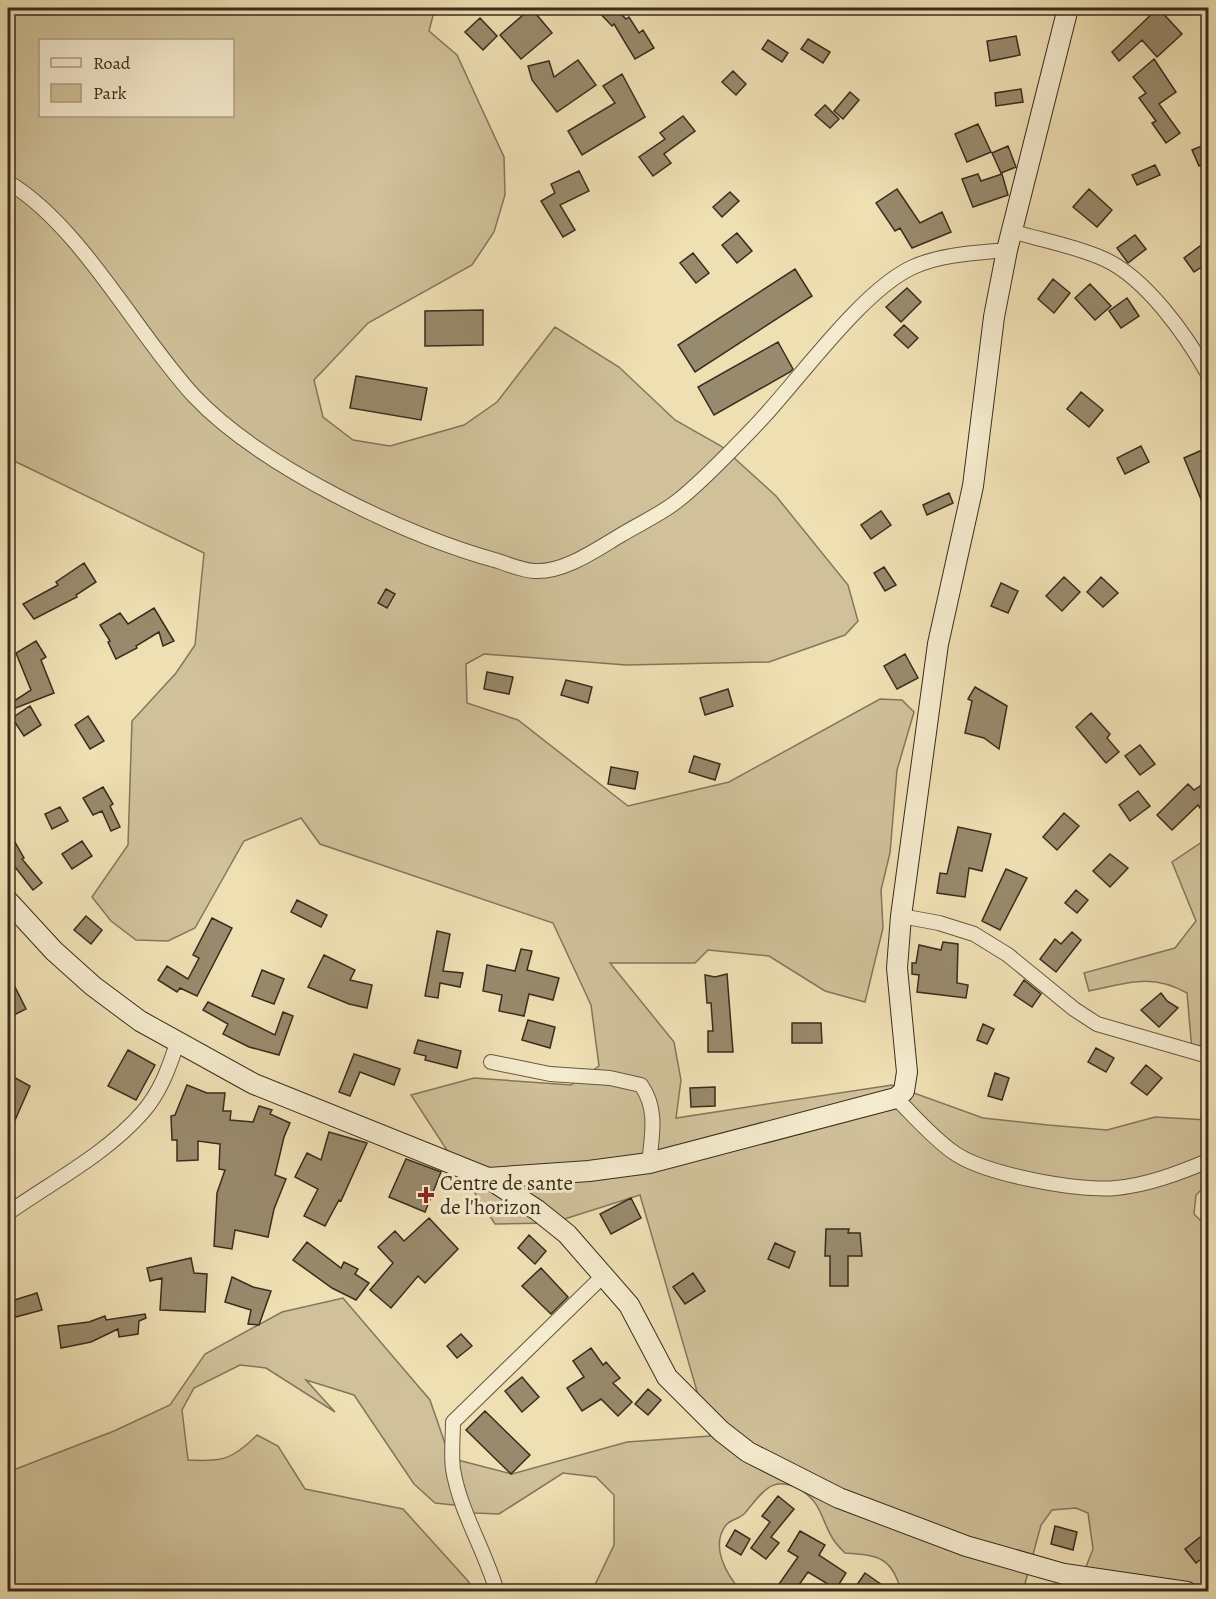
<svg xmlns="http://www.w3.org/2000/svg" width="1216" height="1599" viewBox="0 0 1216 1599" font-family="Alegreya,serif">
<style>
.green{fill:#d0c19a;stroke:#84765c;stroke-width:1.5;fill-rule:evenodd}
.building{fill:#988a6c;stroke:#392c1d;stroke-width:1.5}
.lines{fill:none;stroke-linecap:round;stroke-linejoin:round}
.street-casing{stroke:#665943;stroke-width:16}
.secondary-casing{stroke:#392c1d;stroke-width:22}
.street{stroke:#f5ebce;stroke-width:14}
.secondary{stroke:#f5ebce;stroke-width:20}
.poi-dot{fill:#8f2418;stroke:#f5ebce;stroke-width:2}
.labels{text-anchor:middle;stroke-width:6;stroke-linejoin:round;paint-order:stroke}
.poi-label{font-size:21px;fill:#392c1d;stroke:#f5ebce;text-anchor:start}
</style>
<rect width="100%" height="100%" fill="#efe0b4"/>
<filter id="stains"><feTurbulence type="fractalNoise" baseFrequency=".00333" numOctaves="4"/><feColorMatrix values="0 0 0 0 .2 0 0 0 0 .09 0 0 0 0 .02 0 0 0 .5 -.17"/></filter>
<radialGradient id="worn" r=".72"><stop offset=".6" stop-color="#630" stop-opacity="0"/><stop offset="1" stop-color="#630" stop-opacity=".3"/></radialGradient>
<path class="green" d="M13 8H435L429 31 457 55 504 157 505 195 494 232 472 265 368 323 314 380 323 417 353 440 390 446 464 425 497 402 555 327 619 367 675 420 721 446 776 496 848 585 858 621 845 635 769 662 626 665 484 654 466 664 467 703 518 720 628 806 729 782 880 699 902 700 914 712 897 770 890 853 881 890 883 928 865 1002 825 991 769 956 708 950 695 963H610L674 1042 681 1080 676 1118 892 1085 983 1118 1048 1125 1107 1130 1155 1117 1208 1120V1183L1196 1195 1194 1214 1208 1228V1591H1079L1080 1582 1093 1549 1088 1513 1076 1508 1052 1510 1041 1525 1023 1591H901C892 1557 878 1555 845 1553 841 1549 836 1544 833 1539 821 1520 822 1503 801 1490 772 1473 762 1493 745 1513 740 1519 731 1519 726 1525 710 1546 726 1574 741 1591H592L614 1545V1495L596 1477 563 1473 499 1514 474 1513 463 1506 435 1503 414 1484 354 1395 306 1380 335 1412 266 1368 240 1365 194 1388 182 1410 188 1460C222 1462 232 1460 257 1435L278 1446 305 1489 403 1509 468 1581 474 1591 8 1592V1472L114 1431 170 1405 205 1354 282 1312 343 1298 430 1400 450 1458 512 1474 627 1442 710 1436 640 1195 552 1223 495 1224 411 1095 474 1078 571 1085 599 1066 591 1005 553 923 320 844 301 818 244 841 195 928 168 941 136 940 111 921 92 897 128 845 132 721 176 673 195 645 204 553 8 458V19ZM40 40H232V116H40Z
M1208 838V1039L1192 1051 1187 993C1151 973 1128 983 1089 991L1084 973 1175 948 1196 921 1172 862Z"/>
<path class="building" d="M531 8 552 33 521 59 500 35Z
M595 8H615L626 19 629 17 639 33 643 30 654 48 635 59 614 24 612 26Z
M1158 8 1182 34 1157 57 1142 40 1119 61 1112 52Z
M480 18 497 36 483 50 465 32Z
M1016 36 1020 55 990 61 987 41Z
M808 39 830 52 823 63 801 49Z
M768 40 788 53 782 62 762 49Z
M1154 59 1176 92 1159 104 1180 133 1166 143 1152 123 1156 121 1139 98 1146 93 1133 77Z
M578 60 596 85 557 112 532 80 528 66 549 61 554 77Z
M733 71 746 84 736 95 722 82Z
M622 74 645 117 582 155 568 131 615 103 603 86Z
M1021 89 1023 102 996 106 995 93Z
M850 92 859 100 843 119 834 111Z
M825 105 839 119 830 128 815 115Z
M683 116 695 131 664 154 671 163 653 176 639 157 665 139 660 133Z
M978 124 991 152 967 162 955 134Z
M1209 143V162L1199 166 1192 150Z
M1008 146 1016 167 1001 173 992 153Z
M1155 165 1160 175 1137 185 1132 175Z
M579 171 589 191 560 205 575 230 563 237 541 201 555 193 551 184Z
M978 174 981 181 1002 174 1008 195 973 207 962 179Z
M897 189 920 223 942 212 951 232 912 248 900 228 895 231 876 203Z
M1089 189 1112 210 1097 227 1073 207Z
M730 192 739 201 722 217 713 207Z
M737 233 752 251 737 263 722 245Z
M1135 235 1146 249 1128 263 1117 248Z
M1204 243 1209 249V262L1194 272 1184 258Z
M693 253 709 273 696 283 680 263Z
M795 269 812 296 695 372 678 345Z
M1053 279 1070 293 1054 313 1038 299Z
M1090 284 1111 306 1095 320 1075 298Z
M907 288 921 302 901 322 886 307Z
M1127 298 1139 316 1121 328 1109 311Z
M483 310V345L425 346V311Z
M904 325 918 338 908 348 894 335Z
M778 342 793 369 790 372 714 415 698 387Z
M356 376 427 388 421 420 350 408Z
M1081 392 1103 410 1089 427 1067 409Z
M1141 446 1149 462 1125 474 1117 458Z
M1209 447V516H1208L1184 458Z
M949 493 953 503 927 515 923 505Z
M881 511 891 525 871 539 861 525Z
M84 563 96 582 76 595 77 597 34 619 23 604 58 585 56 582Z
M884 567 896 585 885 591 874 573Z
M1064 577 1080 592 1062 611 1046 596Z
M1101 577 1118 593 1103 607 1087 592Z
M1001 583 1018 591 1008 613 991 606Z
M386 589 395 594 387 608 378 603Z
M154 608 174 641 163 646 159 632 136 646 137 648 116 659 108 642 110 641 100 625 120 613 128 624Z
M36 641 46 657 41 660 54 693 8 711V705L31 690 16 653Z
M905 654 918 678 897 689 884 666Z
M487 672 513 677 509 694 484 689Z
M566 680 592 687 588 703 561 695Z
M975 687 1007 706 999 749 984 738 965 733 972 701 968 699Z
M728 689 733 706 705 715 700 698Z
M30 706 41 725 24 736 12 718Z
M1091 713 1110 734 1107 738 1119 752 1106 763 1076 727Z
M88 716 104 741 90 749 75 725Z
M1140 745 1155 764 1140 775 1125 756Z
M694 756 720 764 715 780 689 772Z
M611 767 638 772 635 789 608 784Z
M1209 780V802L1200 808 1198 805 1172 830 1157 815 1188 784 1194 790Z
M103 787 113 804 110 806 120 827 111 831 102 811 93 815 83 798Z
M1138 791 1150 806 1130 821 1119 805Z
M60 807 68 821 52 829 45 814Z
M1064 813 1079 826 1057 850 1043 837Z
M958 827 991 834 982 871 969 868 965 897 937 893 940 873 947 874Z
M8 830 24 858 22 859 42 883 33 890 8 858Z
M82 841 92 856 72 869 62 854Z
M1110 854 1128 868 1110 887 1093 871Z
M1006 869 1027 878 1000 930 982 921Z
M1076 890 1088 900 1077 913 1065 903Z
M297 900 327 915 321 927 291 912Z
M86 916 102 930 91 944 74 930Z
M212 918 232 928 197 996 180 988 177 992 158 980 167 966 188 979 199 958 193 955Z
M437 931 450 934 443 971 463 973 460 987 440 983 438 998 425 996Z
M1072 932 1081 940 1056 972 1040 959 1055 939 1061 944Z
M943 942 958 944 957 983 968 985 966 998 917 992 919 975 912 974V963H916L919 945 941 950Z
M521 949 532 951 527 970 559 978 553 1000 529 994 524 1016 499 1011 502 995 483 991 487 965 515 971Z
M324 955 355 970 350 980 372 985 367 1008 349 1004 308 987Z
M262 970 284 979 274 1004 252 996Z
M8 973 26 1009 8 1018Z
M727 974 733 1052H708V1031H713L711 1003H707L705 975 715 977Z
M1024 980 1041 994 1032 1007 1014 995Z
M1161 993 1167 1001 1178 1008 1159 1027 1141 1010Z
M208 1002 275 1035 283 1012 293 1016 279 1055 249 1047 223 1034 228 1024 203 1010Z
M528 1020 555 1027 550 1048 522 1040Z
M792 1023H821L822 1043H792Z
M983 1024 994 1029 987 1044 977 1040Z
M418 1040 461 1051 457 1068 425 1060 426 1056 414 1053Z
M1096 1048 1114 1058 1106 1072 1088 1062Z
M128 1050 155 1065 136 1100 108 1086Z
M354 1054 400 1069 394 1085 360 1072 350 1096 339 1092Z
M1146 1065 1162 1078 1147 1095 1131 1083Z
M995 1073 1009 1078 1002 1100 988 1096Z
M8 1074 30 1086 8 1136Z
M187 1085 207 1093H225L223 1111H231L230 1120 253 1122 259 1106 272 1110 270 1114 290 1123 284 1137 275 1175 286 1179 274 1209 268 1237 235 1230 232 1249 214 1246 217 1193 225 1170 219 1169 220 1144 198 1141V1160L177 1161V1140H172L171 1116 175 1115Z
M715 1087V1106L691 1107 690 1088Z
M329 1132 367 1143 341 1201 339 1200 325 1226 304 1216 318 1189 295 1177 307 1153 321 1160Z
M406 1159 441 1172 425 1212 389 1197Z
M631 1198 641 1218 611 1234 600 1214Z
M429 1218 458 1249 425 1283 418 1276 391 1308 370 1290 393 1263 378 1247 395 1231 404 1241Z
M826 1229H849L848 1233H860L862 1256H848V1286H830V1256H825Z
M529 1235 546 1251 535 1264 518 1248Z
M307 1242 341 1268 344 1262 358 1269 355 1274 369 1283 356 1300 332 1288 293 1260Z
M775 1243 795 1252 789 1268 768 1259Z
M191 1258 194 1273 207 1274 205 1312 160 1310 162 1278 150 1281 147 1268Z
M541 1268 568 1297 551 1314 522 1286Z
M693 1273 705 1291 685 1304 673 1287Z
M232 1277 253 1287 271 1291 259 1325 248 1324 251 1310 225 1302Z
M37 1293 42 1310 12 1318 8 1302Z
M145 1314 146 1318 139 1321 138 1334 119 1337 118 1329 91 1342 61 1348 58 1326 89 1322 105 1316 106 1320Z
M461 1334 472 1346 457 1358 447 1346Z
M591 1348 603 1365 606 1362 620 1378 613 1383 632 1402 618 1416 601 1399 582 1411 567 1388 584 1377 573 1361Z
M522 1377 539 1397 522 1412 505 1391Z
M648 1389 661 1400 648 1415 635 1404Z
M485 1411 530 1455 511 1474 466 1430Z
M778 1496 794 1509 771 1537 779 1543 766 1559 751 1548 770 1522 762 1516Z
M1055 1526 1077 1532 1073 1550 1051 1544Z
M735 1530 750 1539 741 1555 726 1546Z
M1209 1530V1553L1196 1563 1185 1549Z
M800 1531 825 1545 819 1555 846 1573 836 1589 808 1572 794 1592H784L777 1587 798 1557 788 1551Z
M865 1573 892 1592H852Z"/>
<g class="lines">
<g class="street-casing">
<path id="street" d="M8 182C82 227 135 332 194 396 260 466 405 536 498 561 509 565 522 570 534 571 564 573 597 549 621 535 639 524 659 515 676 502 700 484 736 446 758 423 798 381 862 290 913 267 942 254 976 253 1007 250
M1011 231C1041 240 1076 246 1104 259 1146 278 1186 335 1208 374
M901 916 939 923 974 934 1008 955 1074 1009 1097 1024 1208 1056
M491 1062 550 1074 610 1078 641 1085C658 1109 652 1135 649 1163
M896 1098C914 1116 932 1137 953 1152 983 1174 1079 1192 1116 1188 1148 1185 1179 1173 1208 1161
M8 1213C52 1182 106 1154 142 1113 160 1093 169 1068 177 1043
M497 1592C485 1550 460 1512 453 1469 451 1454 453 1437 453 1422L603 1276"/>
</g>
<g class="secondary-casing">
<path id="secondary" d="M8 901 54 951 93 986 140 1021 254 1084 488 1178 537 1210 567 1234 629 1305 667 1377 721 1431 748 1452 839 1498 966 1546 1064 1574 1187 1592
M488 1178 589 1171 649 1163 896 1098 904 1091 907 1072 897 968 901 916 938 644 973 486 994 317 1007 250 1068 8"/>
</g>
<use href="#street" class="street"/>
<use href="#secondary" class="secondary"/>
</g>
<path class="poi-dot" d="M423 1186h6v6h6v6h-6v6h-6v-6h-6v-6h6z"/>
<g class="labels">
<g class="poi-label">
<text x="440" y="1190">Centre de sante<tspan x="440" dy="24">de l'horizon</tspan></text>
</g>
</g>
<rect width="1216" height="1599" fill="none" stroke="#efe0b4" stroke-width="30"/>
<rect x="9" y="9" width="1198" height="1581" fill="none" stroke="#392c1d" stroke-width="3"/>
<rect x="15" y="15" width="1186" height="1569" fill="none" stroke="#392c1d" stroke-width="1.5"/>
<rect x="39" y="39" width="195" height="78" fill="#f5ebce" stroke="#aa9f87" stroke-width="1.5"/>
<rect x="51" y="58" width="30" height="9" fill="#f5ebce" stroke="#aa9f87" stroke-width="1.5"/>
<text x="93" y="69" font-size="18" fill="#392c1d">Road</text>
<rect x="51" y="84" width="30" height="18" fill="#d0c19a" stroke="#aa9f87" stroke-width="1.5"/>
<text x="93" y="99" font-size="18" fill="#392c1d">Park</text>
<rect width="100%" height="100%" filter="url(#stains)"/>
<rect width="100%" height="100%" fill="url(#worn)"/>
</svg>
